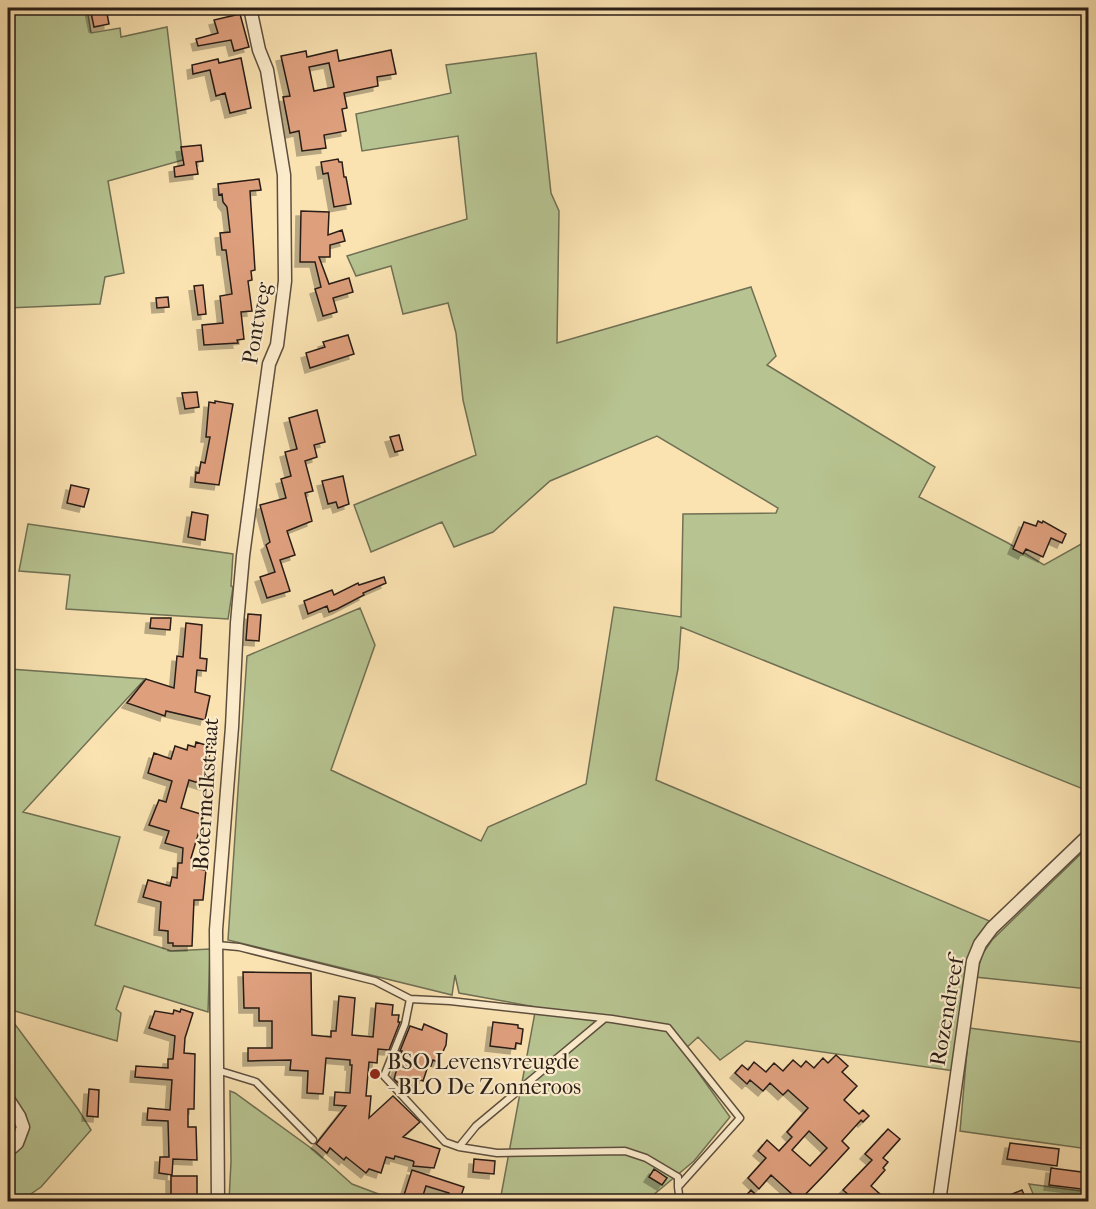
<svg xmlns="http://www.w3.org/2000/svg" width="1096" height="1209" viewBox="0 0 1096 1209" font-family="'IM FELL French Canon',serif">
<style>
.green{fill:#b7c491;stroke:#707054;stroke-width:1.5}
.building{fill:#de9f7d;stroke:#291d16;stroke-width:1.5;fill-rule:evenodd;filter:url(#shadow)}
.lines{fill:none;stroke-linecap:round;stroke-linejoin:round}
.service-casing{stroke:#5d4e3d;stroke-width:9}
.minor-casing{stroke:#5d4e3d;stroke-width:15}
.service{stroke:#fceccc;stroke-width:6}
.minor{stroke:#fceccc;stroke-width:12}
.poi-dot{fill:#8f2418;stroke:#fceccc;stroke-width:2}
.labels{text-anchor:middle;stroke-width:4.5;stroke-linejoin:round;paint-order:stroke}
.street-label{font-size:22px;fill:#291d16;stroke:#fceccc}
.poi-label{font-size:22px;fill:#291d16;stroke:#fceccc;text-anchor:start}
</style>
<defs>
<filter id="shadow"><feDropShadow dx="-5" dy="5" stdDeviation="0" flood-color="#0004"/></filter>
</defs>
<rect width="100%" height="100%" fill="#fae2b1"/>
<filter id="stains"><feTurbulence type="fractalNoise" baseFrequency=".00333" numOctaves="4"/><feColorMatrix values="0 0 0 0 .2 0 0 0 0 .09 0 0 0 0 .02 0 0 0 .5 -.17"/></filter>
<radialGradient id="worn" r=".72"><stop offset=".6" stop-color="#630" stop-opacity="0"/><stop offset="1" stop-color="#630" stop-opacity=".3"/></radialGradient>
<path class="green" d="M8 8H87L91 33 120 28 121 37 167 27 183 160 108 181 124 273 105 277 100 304 8 308Z
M536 53 551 193 559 211 557 343 751 287 776 356 767 365 935 467 919 497 1008 543 1044 565 1083 543H1088V791L681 627 678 669 656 780 992 922 968 960 954 1071 746 1041 720 1060 698 1037 683 1051 730 1117 694 1161 646 1201H500L536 1007 459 993 455 975 452 995 228 940 247 656 360 608 375 645 331 770 481 841 488 827 586 784 614 607 681 617 683 514 776 513 778 508 657 436 550 481 493 532 454 547 442 522 371 552 354 505 476 455 463 400 456 333 448 303 403 314 391 266 356 276 347 256 467 219 458 136 362 151 356 114 451 93 446 65Z
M28 524 233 554 231 586 233 587 228 619 66 609 70 575 19 571Z
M10 669 145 679 23 812 120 837 95 925 171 951 210 949 208 1012 124 986 116 1009 121 1013 117 1041 8 1009V687Z
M1088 847V989L975 977 983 953 992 940Z
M8 1015 78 1109 91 1130 41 1187 28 1196 43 1201H8V1155L16 1151 27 1135 26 1115 8 1090Z
M969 1028 1088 1043V1149L960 1131Z
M230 1091 235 1093 315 1151 352 1184 397 1201H229L231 1162Z
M1029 1184 1088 1192V1201H1036Z"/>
<path class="building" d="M90 8H106L109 24 94 27Z
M240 14 249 47 234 51 231 40 198 46 196 39 218 33 214 20Z
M337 50 339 61 391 50 396 74 377 77 378 86 344 93 347 108 342 109 346 131 324 135 326 148 302 151 299 131 290 133 283 97 290 96 281 56 306 51 307 57ZM329 63 334 87 314 91 309 67Z
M241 58 251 108 230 113 225 93 216 96 210 70 193 74 192 65 218 59 219 63Z
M201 145 203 161 196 162 198 174 175 177 174 167 184 165 181 147Z
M338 159 339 162H342L344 177H346L351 204 334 207 328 173 323 174 321 162Z
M259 179 261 190 250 191 255 270 251 271 252 280 248 281 252 311 241 312 244 339 237 340 238 343 204 345 202 325 223 323 220 296 232 294 226 250H222L220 233 230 232 227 207 223 202 222 194 219 195 218 184Z
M301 211 329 212 328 235 342 230 345 241 330 245V257H319L329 284 349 278 353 292 333 298 337 312 323 316 315 289 321 287 315 262H300Z
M203 285 206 314 198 315 194 286Z
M168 297 169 307 157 308 156 298Z
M348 335 354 354 310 368 306 353 325 347 323 342Z
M197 392 199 407 185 409 182 393Z
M215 401 233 404 219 485 195 482 196 472 199 473 201 462 205 463 210 437H206L209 402 215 403Z
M317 410 325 442 314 445 317 457 305 461 313 491 305 493 312 521 287 531 295 555 280 560 290 591 267 598 260 577 275 572 266 545 270 542 260 505 286 498 281 479 291 476 285 452 297 449 289 418Z
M399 435 403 450 395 452 390 437Z
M343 476 349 504 338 508 336 502 328 504 322 481Z
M71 485 89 489 84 507 67 503Z
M192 512 208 515 205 540 188 537Z
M1038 521 1042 523 1043 521 1066 534 1062 543 1051 538 1043 557 1026 549 1023 554 1013 549 1024 522 1036 526Z
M384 577 386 583 363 593 364 595 337 609 329 612 327 606 308 614 304 601 332 590 334 595 358 583 359 585Z
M248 614 261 615 259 641 246 640Z
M151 618H171L170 630 150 628Z
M186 623 202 625 200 658 207 659 206 671 197 670 195 692 210 696 205 720 166 711 165 716 127 703 146 679 174 688 177 656 183 657Z
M196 742 212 747 204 774 208 775 205 785 189 780 181 808 204 815 191 858 200 861 199 869 206 870 203 900H194L192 946H173V943H168V931L159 930 161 902 143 897 148 880 170 886 172 877 177 878 178 863H182L183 848 165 843 169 831 149 825 159 800 166 802 172 781 148 773 154 753 171 759 175 746 187 750 188 745 195 747Z
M243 972 311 973 312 1035 331 1037V1031H336L339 996 355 998 352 1035 373 1037 376 1003 393 1005 392 1015H399L398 1022H400L389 1050 378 1049 377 1063 369 1062 366 1096H371L369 1118 393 1096 420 1122 403 1137 440 1149 434 1168 413 1166 414 1162 413 1161 395 1156 394 1159 386 1157 381 1173 369 1169 366 1173 346 1157 344 1160 330 1148 327 1153 316 1144 346 1106 334 1105 335 1092 350 1093 352 1065H350V1060L326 1058 323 1094 307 1093 308 1071 290 1070 291 1060 248 1061V1048H272V1021H259V1008H244Z
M181 1009 193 1013 185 1038 184 1053 195 1054 194 1109H188V1127H196L197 1160 173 1159 172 1175 159 1173 160 1157H169L168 1121 147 1120 148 1108 170 1110 172 1080 135 1077 136 1066 168 1068V1059H173L175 1036 149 1028 155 1011 173 1014 174 1010 180 1012Z
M493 1022 518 1025V1028L523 1029 521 1044 516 1043 515 1049 490 1046Z
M424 1024 447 1034 446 1045 438 1062 433 1060 431 1066H428L423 1081 418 1079 415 1088 397 1082 394 1079 402 1051H400L410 1026 422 1030Z
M836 1055 848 1066 842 1072 857 1086 844 1100 859 1114 863 1110 869 1116 863 1122 861 1120 842 1141 849 1148 826 1173 798 1202H787L793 1195 771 1175 759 1189 748 1178 766 1158 758 1151 767 1140 779 1151 792 1137 787 1132 808 1108 788 1090 783 1095 770 1083 763 1091 750 1080 747 1084 735 1073 742 1065 748 1070 754 1062 766 1072 774 1063 783 1071 793 1060 801 1067 806 1061 814 1068 823 1058 828 1063ZM809 1131 827 1148 810 1166 792 1150Z
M89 1089 99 1090 98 1117 87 1116Z
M888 1129 900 1139 883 1158 888 1162 883 1168 885 1170 871 1186 889 1202H857L843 1190 872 1160 865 1154Z
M1010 1143 1059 1149 1057 1166 1007 1159Z
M474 1159 495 1161 494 1174 473 1172Z
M1051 1168 1089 1173V1190L1049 1185Z
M654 1169 667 1178 662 1185 649 1177Z
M412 1170 464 1187 459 1202H447L449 1193 426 1186 421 1202H404L405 1196 404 1195Z
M171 1176H197V1200H171Z
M751 1190 763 1202H740Z
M1022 1190 1027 1202H995V1201Z"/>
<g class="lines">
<g class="service-casing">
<path id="service" d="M217 945 239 947 375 981 410 999 450 1001 612 1019 668 1028 740 1118 678 1187 680 1202
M410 999 405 1024 384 1076 445 1142 459 1147 497 1153 625 1151 646 1158 678 1177V1186
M217 1070 256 1082 313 1140
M459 1147 476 1126 604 1019"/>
</g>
<g class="minor-casing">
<path id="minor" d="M8 1099 19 1116 23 1127 17 1143 8 1151
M218 1202 216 930 232 727 237 623 243 556 257 451 269 364 277 345 285 281 284 175 267 70 259 50 250 8
M939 1202 973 961 980 944 992 928 1088 836"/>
</g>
<use href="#service" class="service"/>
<use href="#minor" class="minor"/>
</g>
<circle class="poi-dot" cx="375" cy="1074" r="6"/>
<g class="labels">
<g class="street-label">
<text transform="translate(256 323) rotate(-80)" y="8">Pontweg</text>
<text transform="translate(205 794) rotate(-86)" y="8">Botermelkstraat</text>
<text transform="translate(946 1011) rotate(-80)" y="8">Rozendreef</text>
</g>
<g class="poi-label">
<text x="387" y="1069">BSO Levensvreugde<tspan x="387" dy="25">- BLO De Zonneroos</tspan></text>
</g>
</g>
<rect width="1096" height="1209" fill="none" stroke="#fae2b1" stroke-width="30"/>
<rect x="9" y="9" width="1078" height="1191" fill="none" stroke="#291d16" stroke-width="3"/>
<rect x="15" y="15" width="1066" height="1179" fill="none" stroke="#291d16" stroke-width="1.5"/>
<rect width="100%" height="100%" filter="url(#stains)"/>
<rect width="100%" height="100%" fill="url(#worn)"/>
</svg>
